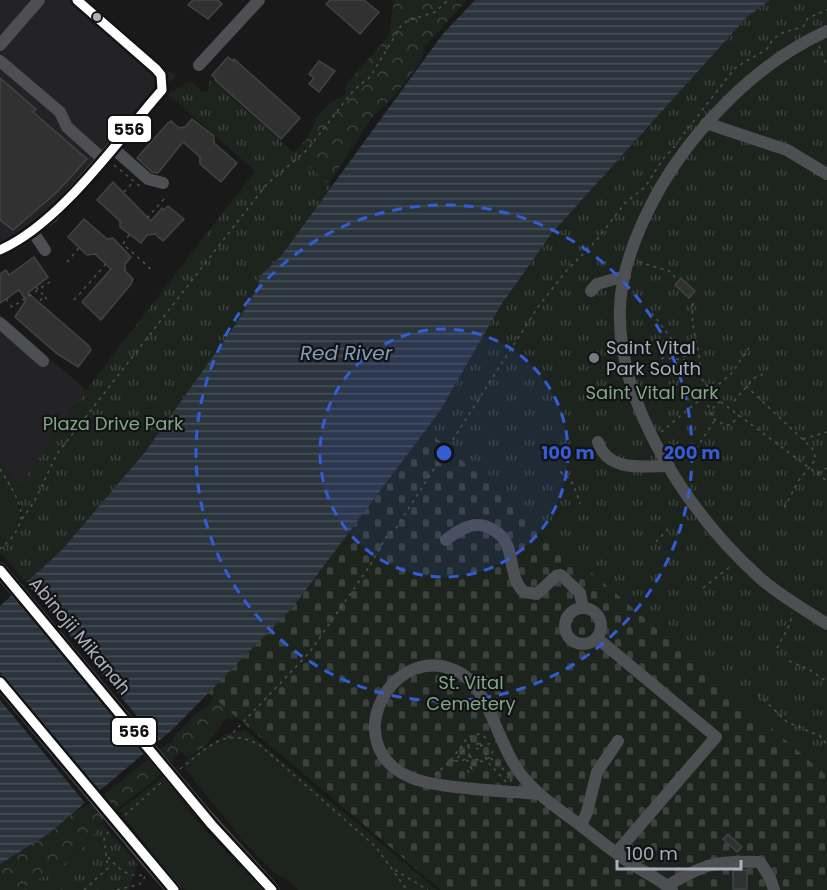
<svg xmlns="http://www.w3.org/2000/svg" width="827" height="890" viewBox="0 0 827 890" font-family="Poppins,sans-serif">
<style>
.built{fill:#232326}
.grass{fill:#1d241e}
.forest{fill:url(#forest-crowns)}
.cemetery{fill:url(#cemetery-stones)}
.park{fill:url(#park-tufts)}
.water{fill:url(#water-rules)}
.pier{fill:#19191a}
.building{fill:#313132;stroke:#424346;stroke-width:1.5}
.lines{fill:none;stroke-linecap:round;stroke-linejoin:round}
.path{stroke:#4f5054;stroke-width:1.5;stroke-dasharray:3 4.5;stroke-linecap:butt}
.minor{stroke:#4d4f53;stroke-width:12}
.major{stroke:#4b4b4e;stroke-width:15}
.major-bridge{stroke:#4b4b4e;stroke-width:15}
.bus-1-casing{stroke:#131316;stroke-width:14}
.bus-1{stroke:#fff;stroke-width:9}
.ring{fill:none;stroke:#325dd4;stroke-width:3;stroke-dasharray:10 8}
.bus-dot{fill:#aaafbb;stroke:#131316;stroke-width:2}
.poi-dot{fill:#777a83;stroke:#131316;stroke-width:2}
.labels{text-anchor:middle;stroke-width:4.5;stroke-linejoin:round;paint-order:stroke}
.poi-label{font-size:18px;fill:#aaafbb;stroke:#131316;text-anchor:start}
.park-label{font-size:18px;fill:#80a783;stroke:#131316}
.street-label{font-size:18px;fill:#aaafbb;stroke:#131316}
.water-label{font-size:20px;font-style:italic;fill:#7f9cb8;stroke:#131316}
.centre{fill:#325dd4;stroke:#131316;stroke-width:3}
.ring-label{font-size:18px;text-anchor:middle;font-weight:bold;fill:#325dd4;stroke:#131316;stroke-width:4.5;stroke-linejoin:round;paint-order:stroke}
.line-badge{stroke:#131316;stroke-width:2}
.pale-badge-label{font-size:16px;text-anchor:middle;font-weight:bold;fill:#111}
</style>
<defs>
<pattern id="forest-crowns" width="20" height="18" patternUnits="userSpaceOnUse" patternTransform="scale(1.5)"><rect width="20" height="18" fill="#1d241e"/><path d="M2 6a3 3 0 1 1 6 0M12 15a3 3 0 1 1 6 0" fill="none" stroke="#3b413d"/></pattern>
<pattern id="cemetery-stones" width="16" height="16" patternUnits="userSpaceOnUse" patternTransform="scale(1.5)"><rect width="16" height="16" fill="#1d241e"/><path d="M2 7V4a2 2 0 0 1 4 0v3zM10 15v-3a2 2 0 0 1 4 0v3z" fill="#3b413d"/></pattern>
<pattern id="park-tufts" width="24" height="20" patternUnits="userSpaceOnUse" patternTransform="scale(1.5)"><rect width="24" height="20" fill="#1d241e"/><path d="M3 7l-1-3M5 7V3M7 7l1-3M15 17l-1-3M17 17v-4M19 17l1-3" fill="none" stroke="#3b413d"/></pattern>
<pattern id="water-rules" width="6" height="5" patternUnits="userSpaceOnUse" patternTransform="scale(1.5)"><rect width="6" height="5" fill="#2b343d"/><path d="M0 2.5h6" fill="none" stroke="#474f57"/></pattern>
</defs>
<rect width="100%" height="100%" fill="#19191a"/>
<path class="built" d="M0 0H80L167 71 176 75 70 199 0 250Z
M0 315 86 390 19 487 0 462Z"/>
<path class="grass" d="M0 462 19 487C13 518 36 519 0 549Z
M245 730 437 890H298L291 882 276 874 243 841 185 769 184 762 224 735Z
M163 777 194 817 261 890H185L167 874 119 810Z"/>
<path class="forest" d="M394 0H467L425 46 419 64 395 95 371 119 326 188 289 157 307 139 316 118 331 102 345 95 347 83 389 36Z
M499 338 244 718 226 719 205 746 187 758 181 751 157 778 105 818 93 836 65 865 19 890H0V864L48 834 70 815 100 798 167 744 173 742 172 739 194 715 208 705 215 695 257 661Z"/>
<path class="cemetery" d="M426 429 827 776V890H441L208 693 293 607Z"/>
<path class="park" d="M770 0H827V776L426 429 440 411 501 305 552 233 747 17Z
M210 78 331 186 281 257 260 276 257 288 238 321 145 452 61 551 26 583 0 552C5 540 19 535 22 520 24 508 16 499 19 487L86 390 255 171 168 94 190 81 201 91 208 92Z
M102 823 137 864 129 890H19C57 869 77 861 102 823Z"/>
<path class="water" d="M475 0H770L747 17 552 233 501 305 440 411 293 607 173 729 48 834 0 864V606L61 551 145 452 238 321 257 288 260 276 281 256 442 35Z"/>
<path class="pier" d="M24 580 160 744 146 754 11 592Z
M0 672 100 792 86 804 0 700Z"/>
<path class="building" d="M193 0H218L222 4 208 19 188 5Z
M330 0H364L379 12 360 34 326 4Z
M228 57 233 61 234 59 300 118 281 139 215 80 216 79 212 75Z
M319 61 335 71 319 92 309 84 314 78 309 74Z
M0 78 36 109 33 112 87 159 57 192 13 230 0 220Z
M192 119 214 136V143L237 163 221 182 200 164V157L183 142 158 173 152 172 137 158 167 124 171 121 179 128 185 127Z
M113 182 151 221 162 208 164 210 168 206 184 219 163 241 155 234 147 235 141 243 120 227V221L97 200Z
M84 219 107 239 113 238 131 257 125 264V271L133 279 131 284 101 320 82 302 111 269 95 254 87 255 68 237Z
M34 257 48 277 28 293 89 346 91 350 78 367 56 353 15 317 26 300 19 290 0 303V274L6 270 9 275Z
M681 278 695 291 689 298 675 285Z
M728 834 742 847 737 852 723 839Z
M733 870H747V889H733Z"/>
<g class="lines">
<path class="path" d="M803 27 808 18 827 10
M819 46 827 66
M679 140 735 68 767 49 773 39 784 32 803 27
M114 165 141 187
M124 192 133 182
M147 218 166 197
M129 235 123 244 153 271
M67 262 79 248
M639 262 669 271 675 277
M36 287 44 296 39 302
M45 297 48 301
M6 299 12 307 53 280
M74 300 106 264
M693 303C689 328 702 351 700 376
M652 313 717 399 827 481
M650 369 663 358 685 360
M746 386 812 448 816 459 799 480 783 510
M703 399 711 410
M720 401 711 410 712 418 725 425H731L739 415
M734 401 754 378 766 373
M661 432 731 374 749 348
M803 439 827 432
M692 455 715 420
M0 469C20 502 35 520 0 549
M560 472C573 477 576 492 580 504
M818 473 827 468
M22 519 34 502 57 454 266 185 307 150 354 90 370 77 401 26 407 21 435 12 448 0
M656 542 668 529
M703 588 732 565
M777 648 790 624 792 613
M789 661 810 670 827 682
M758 694 787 722 820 736 827 745
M228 738 309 653 369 567 386 537 396 528 538 307 567 270 596 241 625 203 645 187 663 159 675 146
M480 743 481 748 477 749 475 745Z
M480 746 493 743
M485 753 511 776V781L506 782 486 760Z
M469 756 478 760 477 762C487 761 493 757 493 747
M451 760 468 737 479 734 490 740
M466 760 476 765 477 763
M455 761H462L469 756V746
M471 767 472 770 469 773 467 769Z
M180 769C209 747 225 725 261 746L376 847 407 890
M435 775 451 760 455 761 471 742V738
M125 815 162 782
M108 857C117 868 129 878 144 875
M395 870 428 890
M84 890 108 868 104 839 109 831
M117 890 140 884 145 877"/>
<path class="minor" d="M827 31C770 57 724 99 686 149 655 190 622 254 620 307 616 405 689 514 760 578 780 596 804 609 827 624
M0 45 39 0
M0 61 60 112 67 127 104 160
M199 65 259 0
M706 123 787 150 827 174
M114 149 148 179 163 183
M33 232 45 250
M0 250 18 242 52 217 162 90 161 75 156 69 77 0
M591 291 597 284 625 276
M0 323 43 361
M598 442C608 473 644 466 669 466
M446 540C457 531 471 522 485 526 522 539 503 572 524 592L537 594 556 576 561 575 580 593 583 608
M565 626a18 18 0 1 1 36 0a18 18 0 1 1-36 0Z
M597 638 716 737 616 853
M538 794C506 791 440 789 412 778 333 746 395 634 462 674 490 691 499 750 524 778 540 797 560 810 580 825 596 838 613 851 630 863 644 872 661 880 672 890
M581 826 587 812 597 772 618 741
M667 886C706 863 715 861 760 862L770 878 774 890"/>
<path class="major" d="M200 810 272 890
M145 857 174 890"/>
<path class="major-bridge" d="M0 570 200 810
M0 682 145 857"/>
<g class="bus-1-casing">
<path id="bus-1" d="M0 250C61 223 117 141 162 90L161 75 156 69 77 0
M0 570 212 825 272 890
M0 682 174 890"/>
</g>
<use href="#bus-1" class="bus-1"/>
</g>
<circle cx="444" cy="453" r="124" fill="#325dd4" fill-opacity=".12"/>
<g class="ring">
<circle cx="444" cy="453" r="124"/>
<circle cx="444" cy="453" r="248"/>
</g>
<circle class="bus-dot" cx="97" cy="17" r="5"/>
<circle class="poi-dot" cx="594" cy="358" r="6"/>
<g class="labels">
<g class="poi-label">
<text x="606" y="354">Saint Vital<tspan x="606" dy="21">Park South</tspan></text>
</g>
<g class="park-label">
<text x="652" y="399">Saint Vital Park</text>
<text x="113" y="430">Plaza Drive Park</text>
<text x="471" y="689">St. Vital<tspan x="471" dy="21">Cemetery</tspan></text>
</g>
<g class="street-label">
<text transform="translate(80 636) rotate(50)" y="6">Abinojii Mikanah</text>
</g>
<g class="water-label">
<text x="346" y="360">Red River</text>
</g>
</g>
<circle cx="444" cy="453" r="9" class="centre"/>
<g class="ring-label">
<text x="568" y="459">100 m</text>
<text x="692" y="459">200 m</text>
</g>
<g class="line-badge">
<rect x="107" y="115" width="45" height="28" rx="6" fill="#fff"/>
<rect x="111" y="717" width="46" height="29" rx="6" fill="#fff"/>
</g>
<g class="pale-badge-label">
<text x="129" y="135">556</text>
<text x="134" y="737">556</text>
</g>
<path d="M617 860v9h124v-9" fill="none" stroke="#aaafbb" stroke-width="3"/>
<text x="626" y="860" font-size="18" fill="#aaafbb" stroke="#131316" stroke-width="4.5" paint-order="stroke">100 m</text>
</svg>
